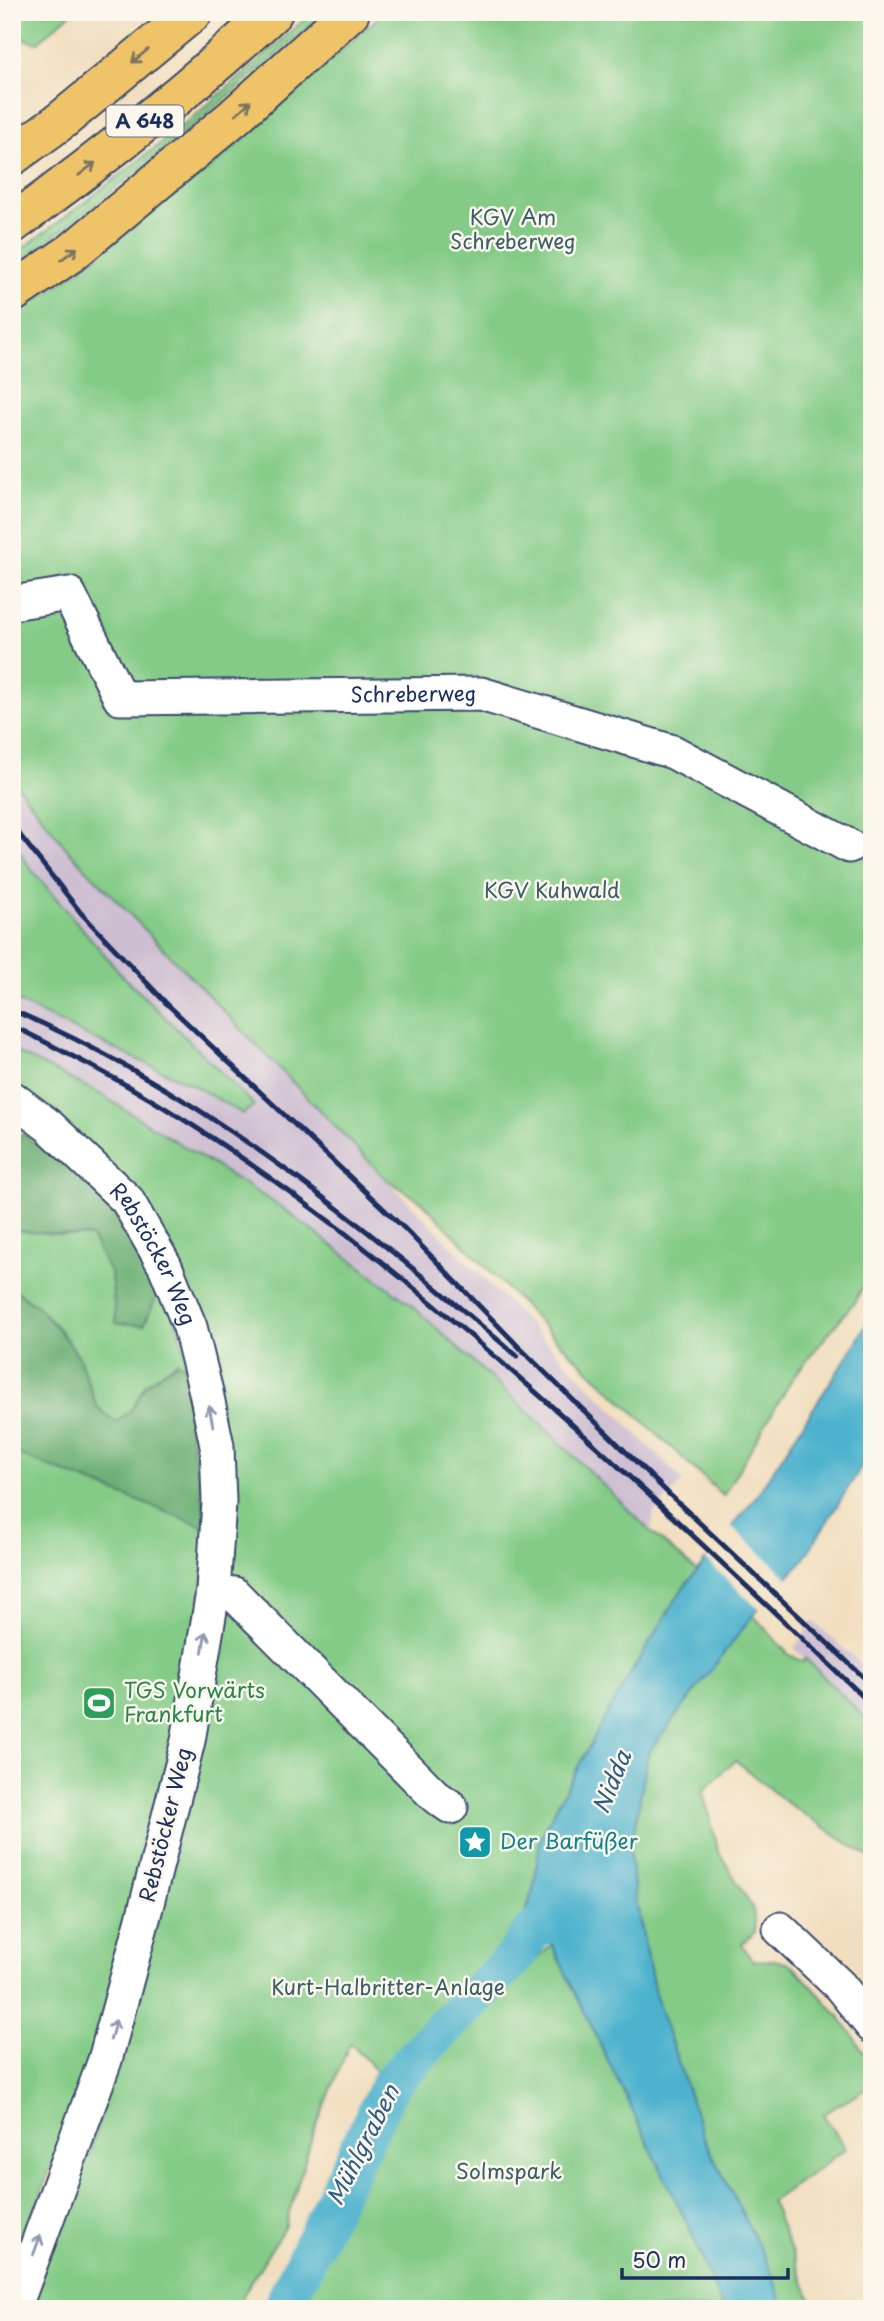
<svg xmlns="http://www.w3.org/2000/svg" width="884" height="2321" viewBox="0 0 884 2321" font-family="'Playpen Sans',sans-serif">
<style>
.industrial{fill:#cebed1}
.green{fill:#83cb86;stroke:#4f7d72;stroke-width:2}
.forest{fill:#6aaf73;stroke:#426f68;stroke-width:2}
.water{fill:#4eb2cd;stroke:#347096;stroke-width:2}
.pier{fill:#f1debe}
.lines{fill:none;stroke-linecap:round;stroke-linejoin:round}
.river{stroke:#4eb2cd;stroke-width:40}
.minor-casing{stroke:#3b496c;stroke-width:37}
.highway-casing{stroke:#3b496c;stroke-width:42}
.minor{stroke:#fff;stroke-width:33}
.highway{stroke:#efc469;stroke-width:38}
.rail{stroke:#1b2f5e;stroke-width:5}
.oneway{stroke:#7a7263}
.oneway2{stroke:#8d97ae}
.labels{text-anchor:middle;stroke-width:5;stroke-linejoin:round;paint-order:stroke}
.shield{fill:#fbf7ec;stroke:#5e6b89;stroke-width:2}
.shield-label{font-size:19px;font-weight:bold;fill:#1b2f5e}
.park-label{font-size:21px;fill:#3a5e6a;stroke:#fbf7ec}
.street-label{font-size:21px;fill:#1b2f5e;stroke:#fbf7ec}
.leisure-label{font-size:21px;fill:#27864d;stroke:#fbf7ec;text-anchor:start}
.culture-label{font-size:21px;fill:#0d838f;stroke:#fbf7ec;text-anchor:start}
.water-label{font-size:23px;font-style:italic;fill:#2d5d85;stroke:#fbf7ec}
</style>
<rect width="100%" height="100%" fill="#fbf7ec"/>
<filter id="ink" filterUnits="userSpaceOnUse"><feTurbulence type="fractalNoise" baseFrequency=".0143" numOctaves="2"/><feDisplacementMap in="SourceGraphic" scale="14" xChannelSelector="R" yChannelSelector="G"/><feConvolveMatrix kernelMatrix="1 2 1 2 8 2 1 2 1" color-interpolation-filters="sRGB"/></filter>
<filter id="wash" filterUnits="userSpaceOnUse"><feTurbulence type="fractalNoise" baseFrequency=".00686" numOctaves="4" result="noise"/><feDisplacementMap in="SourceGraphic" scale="28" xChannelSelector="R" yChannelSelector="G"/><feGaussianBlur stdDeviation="1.57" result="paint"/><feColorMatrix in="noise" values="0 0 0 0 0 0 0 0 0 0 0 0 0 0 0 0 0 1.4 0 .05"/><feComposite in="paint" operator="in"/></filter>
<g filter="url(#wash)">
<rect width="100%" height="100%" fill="#f1debe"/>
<path class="industrial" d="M12 779 67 849 386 1179 683 1481 654 1512 651 1532 540 1423 409 1303 281 1207 95 1091 12 1050V999L89 1037 193 1085 242 1114 254 1105 122 975 31 869 12 840Z
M813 1621 872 1674V1725L794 1648Z"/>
<path class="green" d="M12 12H72L37 43 12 35Z
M312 12H325C224 102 121 187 12 268V256C116 181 219 101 312 12Z
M384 12H872V1271L855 1301 794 1376 723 1496 560 1343 422 1202 386 1179 67 849 12 779V317L75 273 215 164Z
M12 840 31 869 122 975 254 1105 243 1114 193 1085 89 1037 12 999Z
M12 1050 95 1091 281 1207 409 1303 540 1423 651 1532 697 1571 681 1591 616 1698 556 1807 525 1917 434 2037 390 2085 350 2043 311 2140 285 2226 235 2309H23L91 2149 202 1740 207 1371 118 1184 12 1082Z
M12 1230 91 1237 111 1274 116 1323 144 1325 164 1279 190 1368 177 1362 146 1384 132 1409 116 1422 97 1407 78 1355 58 1328 37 1306 12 1288Z
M12 1452 208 1528 196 1650 92 2059 12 2269Z
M753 1615 788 1654 803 1662 805 1658 872 1725V1859L783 1800 735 1760 703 1791 718 1850 753 1909 755 1932 742 1944 752 1961 775 1960 792 1965 840 2017 872 2064V2086L823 2114 846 2149 771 2202 815 2309H785L768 2264 703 2136 655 1994 635 1896 630 1854 648 1753Z
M552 1945 690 2229 723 2309H303L385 2099Z"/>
<path class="forest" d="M22 1133 90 1183 164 1279 144 1325 116 1323 111 1274 91 1237 12 1230V1148Z
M12 1288 37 1306 57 1328 78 1355 97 1407 116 1422 132 1409 146 1384 178 1362 190 1368 189 1426 208 1528 12 1452Z"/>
<path class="water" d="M872 1315V1450L803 1560 753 1615 648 1753 630 1854 635 1896 655 1994 703 2136 768 2264 785 2309H723L690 2229 552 1945 532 1932 525 1917 535 1881 540 1839 556 1807 616 1698 681 1591 755 1498 852 1349Z"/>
<path class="pier" d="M729 1524 790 1580 761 1611 703 1557Z"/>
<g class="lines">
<path class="river" d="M282 2309 390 2085 434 2037 512 1960 532 1932 576 1901"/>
</g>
</g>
<g filter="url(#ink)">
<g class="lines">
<g class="minor-casing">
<g id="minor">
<path id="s1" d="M12 603 69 594 120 698 481 694 673 752 849 846"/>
<path id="s2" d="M12 1098 49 1126 127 1200 165 1266 190 1327 206 1392 217 1446 219 1502 213 1592 188 1741 144 1915 105 2060 14 2309"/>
<path d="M213 1592 234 1594 436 1797 451 1807"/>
<path d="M780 1929 840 1986 872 2026"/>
</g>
</g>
<g class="highway-casing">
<path id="highway" d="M12 156 62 120 193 12
M12 224C103 158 191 88 273 12
M12 293 71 253 234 117 350 12"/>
</g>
<use href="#minor" class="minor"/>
<use href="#highway" class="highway"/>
<path class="rail" d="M12 825 81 913 166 1003 405 1229 518 1346 670 1495 872 1685
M12 1010C201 1090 362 1224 517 1356
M12 1026C33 1035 52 1046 72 1056 169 1105 258 1167 345 1233 531 1378 701 1543 872 1705"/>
</g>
<defs><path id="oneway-shaft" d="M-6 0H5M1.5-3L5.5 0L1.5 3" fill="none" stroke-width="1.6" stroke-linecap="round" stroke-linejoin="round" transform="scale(1.75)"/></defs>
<g class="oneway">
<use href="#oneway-shaft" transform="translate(140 56) rotate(141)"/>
<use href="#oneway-shaft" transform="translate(243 108) rotate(-42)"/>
<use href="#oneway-shaft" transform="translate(87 169) rotate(-38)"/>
<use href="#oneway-shaft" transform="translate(69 254) rotate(-36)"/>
</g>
<g class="oneway2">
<use href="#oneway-shaft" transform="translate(211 1416) rotate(-101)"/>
<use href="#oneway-shaft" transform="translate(204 1642) rotate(-81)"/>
<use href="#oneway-shaft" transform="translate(113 2030) rotate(-75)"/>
<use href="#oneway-shaft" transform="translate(37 2245) rotate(-70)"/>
</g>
</g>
<defs>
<g id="stadium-square" transform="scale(1.75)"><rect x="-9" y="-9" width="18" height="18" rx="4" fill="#2e9e5b" stroke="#fbf7ec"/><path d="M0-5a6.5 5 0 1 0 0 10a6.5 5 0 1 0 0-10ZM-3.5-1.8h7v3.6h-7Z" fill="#fff"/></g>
<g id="sight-square" transform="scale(1.75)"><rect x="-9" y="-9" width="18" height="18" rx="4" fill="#0f9aa8" stroke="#fbf7ec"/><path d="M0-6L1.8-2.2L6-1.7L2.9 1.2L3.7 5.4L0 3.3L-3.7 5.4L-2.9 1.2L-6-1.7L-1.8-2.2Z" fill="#fff"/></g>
</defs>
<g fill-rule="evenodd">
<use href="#stadium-square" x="99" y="1703"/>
<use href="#sight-square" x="475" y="1842"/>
</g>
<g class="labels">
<rect class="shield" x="106.5" y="105.5" width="77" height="31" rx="5"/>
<g class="shield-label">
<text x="145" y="128">A 648</text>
</g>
<g class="park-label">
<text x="513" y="225">KGV Am<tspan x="513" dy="24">Schreberweg</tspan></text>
<text x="552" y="898">KGV Kuhwald</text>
<text x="388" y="1995">Kurt-Halbritter-Anlage</text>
<text x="509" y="2179">Solmspark</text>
</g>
<g class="street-label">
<text dy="7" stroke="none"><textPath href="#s1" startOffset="467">Schreberweg</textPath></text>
<text dy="7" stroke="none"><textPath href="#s2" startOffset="214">Rebstöcker Weg</textPath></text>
<text transform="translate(166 1825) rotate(-76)" y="7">Rebstöcker Weg</text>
</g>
<g class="leisure-label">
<text x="124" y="1698">TGS Vorwärts<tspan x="124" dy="24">Frankfurt</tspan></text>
</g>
<g class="culture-label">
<text x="500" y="1849">Der Barfüßer</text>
</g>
<g class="water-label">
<text transform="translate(612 1782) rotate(-68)" y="8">Nidda</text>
<text transform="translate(363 2145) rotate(-63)" y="8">Mühlgraben</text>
</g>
</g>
<rect width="884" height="2321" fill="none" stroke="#fbf7ec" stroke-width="42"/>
<path d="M622 2268v10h166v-10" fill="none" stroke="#1b2f5e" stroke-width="3.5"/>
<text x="632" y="2268" font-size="21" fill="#1b2f5e" stroke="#fbf7ec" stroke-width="5" paint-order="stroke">50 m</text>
</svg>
